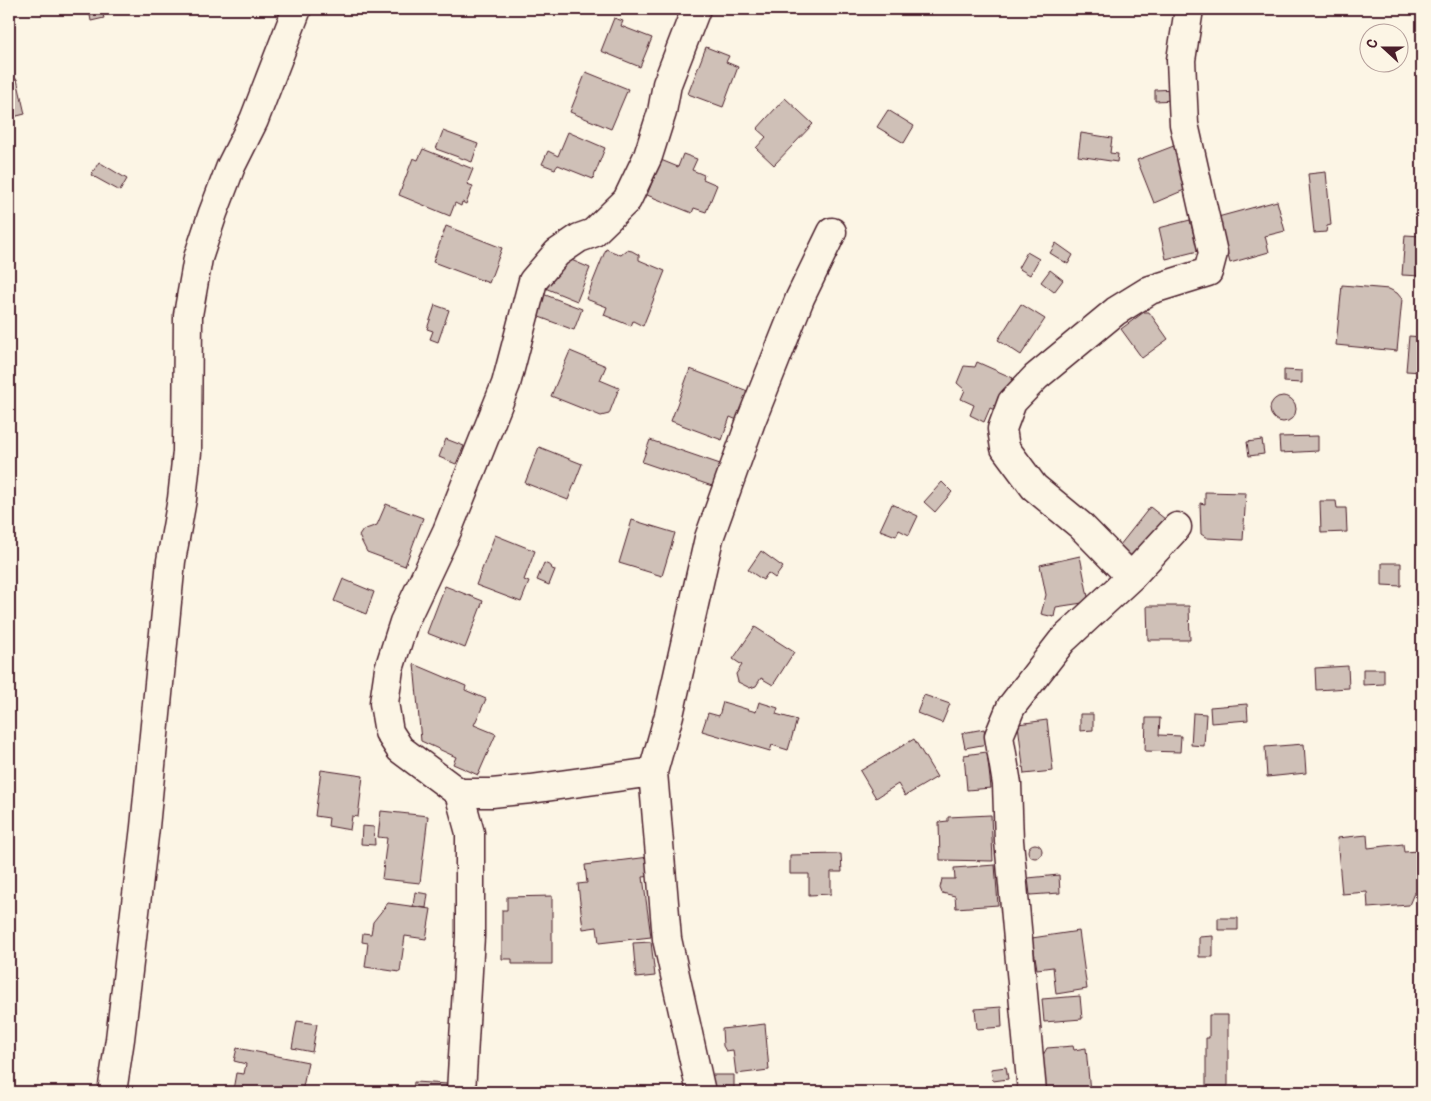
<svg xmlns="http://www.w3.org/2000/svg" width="1431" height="1101" viewBox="0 0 1431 1101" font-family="Pangolin,sans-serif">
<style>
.building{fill:#cfc0b7;stroke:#4a1f2b}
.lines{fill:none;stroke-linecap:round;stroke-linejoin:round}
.minor-casing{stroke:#4a1f2b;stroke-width:31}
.minor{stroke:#fcf5e5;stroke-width:28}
</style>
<rect width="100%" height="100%" fill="#fcf5e5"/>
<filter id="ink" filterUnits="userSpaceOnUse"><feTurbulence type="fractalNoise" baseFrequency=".02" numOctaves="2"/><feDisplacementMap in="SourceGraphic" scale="10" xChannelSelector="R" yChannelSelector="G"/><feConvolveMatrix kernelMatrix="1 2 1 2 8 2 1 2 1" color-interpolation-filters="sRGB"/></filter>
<g filter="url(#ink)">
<path class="building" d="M101 9 104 18 91 21 89 10Z
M614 18 623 21 621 26 652 38 640 67 601 51Z
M706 47 729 56 726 62 738 67 723 107 688 94Z
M586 72 628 89 611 129 570 112Z
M17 79 25 114 9 118V81Z
M1176 89V100L1155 101V90Z
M785 98 813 124 774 165 756 148 766 137 757 129Z
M888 110 914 126 904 143 877 127Z
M443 131 478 144 472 162 436 149Z
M568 132 605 148 593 179 558 165 555 169 542 164 548 151 558 156Z
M1081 133 1112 138 1110 153 1118 154 1117 162 1078 156Z
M1179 144 1196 185 1154 203 1137 160Z
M423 149 473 169 467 184 473 186 466 204 462 202 461 206 455 203 450 216 399 195 413 158 418 160Z
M683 154 697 159 692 170 704 175 703 179 717 185 706 212 694 208 692 213 647 195 661 160 678 167Z
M99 162 127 179 120 191 91 175Z
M1326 172 1331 225 1327 226 1326 232 1314 233 1308 174Z
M1277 201 1285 231 1265 236 1269 252 1230 263 1218 217Z
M1190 220 1198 251 1166 259 1159 228Z
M446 226 502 248 489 283 433 262Z
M1405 235 1422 236V276L1402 275Z
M1056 243 1073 255 1068 264 1050 253Z
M606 249 621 255 627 250 632 251 639 255V260L665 271 643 326 633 321 631 326 604 315 607 307 586 299Z
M1027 252 1039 259 1030 275 1018 268Z
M569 259 590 268 577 301 545 288Z
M1050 270 1063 280 1054 292 1041 282Z
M1342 285 1389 289 1397 293 1402 299 1397 351 1336 345Z
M543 294 582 309 574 330 534 315Z
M1021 304 1045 319 1021 355 998 340Z
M435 305 449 310 438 342 430 339 433 331 427 329Z
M1144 312H1149L1168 339 1142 358 1121 329Z
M1409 336 1422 337V372L1406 371Z
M570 351 606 366 600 380 619 388 609 414 601 416 551 396Z
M977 362 1013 378 997 411 990 408 984 422 970 415 974 405 961 399 965 390 957 383 964 366 975 367Z
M690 369 753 393 742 422 730 417 722 440 671 421Z
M1284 370 1302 371V383L1284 382Z
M1270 409a13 13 0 1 1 26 0a13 13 0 1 1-26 0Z
M1318 436V451L1280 453 1279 437Z
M446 439 464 446 456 464 439 457Z
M650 440 726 466 718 488 642 462Z
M1262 440 1264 454 1249 456 1247 442Z
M539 447 582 464 568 500 525 483Z
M942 482 952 492 935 512 924 502Z
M1205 492 1246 493 1243 540 1207 538 1201 534 1200 503 1205 504Z
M1320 501H1336L1337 508H1346L1347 532 1321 533Z
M386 504 423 518 405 566 367 552 359 536 363 530 377 525Z
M892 504 918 516 909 535 899 530 896 536 880 530Z
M1150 507 1170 523 1139 562 1127 553 1125 556 1116 550Z
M632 520 675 533 662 576 619 563Z
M495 535 535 551 524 580 529 582 521 602 476 585Z
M761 551 783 567 775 578 768 573 763 580 748 570Z
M1080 556 1089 602 1056 607 1054 617 1041 614 1046 595 1040 565Z
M544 563 551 566 552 569 555 570 549 585 537 580Z
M1382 563H1401V586L1382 585Z
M343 579 374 592 366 614 334 601Z
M445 586 483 601 465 648 427 633Z
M1147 606H1189L1190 640H1148Z
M755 627 794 652 773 685 761 678 756 686 750 688 738 682 736 674 742 665 733 659Z
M414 664 466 686 465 690 486 699 474 725 496 734 478 775 453 764 456 757 421 741Z
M1348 666 1349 688 1316 690 1315 668Z
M1363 669H1384V684L1363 685Z
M924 695 950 704 942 723 917 713Z
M723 702 756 712 759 702 778 708 776 714 797 720 788 750 772 745 770 751 702 731 708 713 719 716Z
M1247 704 1248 720 1211 723 1210 707Z
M1193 713 1206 714 1204 746 1191 745Z
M1080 714H1093V730L1080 731Z
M1146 718H1160L1159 735 1181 736 1180 752 1145 751Z
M1047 720 1053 771 1024 774 1018 724Z
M984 729 987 744 965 748 962 733Z
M914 739 937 777 905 796 898 784 876 798 860 771Z
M1304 744 1306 773 1267 777 1265 747Z
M987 752 991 788 967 790 964 755Z
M321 770 363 776 358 817 352 816 350 830 328 826 329 818 315 816Z
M381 811 428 816 420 883 382 879 387 838 378 837Z
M991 815 993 861 940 860 939 822 948 821V817Z
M362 826 374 827 375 845 361 844Z
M1367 835 1368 848 1403 844 1404 852 1419 851 1422 892 1414 893 1409 905 1368 908 1367 892 1342 894 1337 838Z
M1028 851a7 7 0 1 1 14 0a7 7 0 1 1-14 0Z
M841 854 842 872H831V894L809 895V874H790V855Z
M649 857 652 876 643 877 651 937 599 943 597 927 583 929 578 884 587 883 585 865Z
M995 865 998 905 956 908 955 896 942 893 940 888 942 879H955L954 868Z
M1059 875 1060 893 1030 895 1028 878Z
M415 892 428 894 426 908 413 906Z
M552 896V964H512V959H502V910H507V897Z
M388 903 431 909 426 939 405 936 400 972 365 967 368 943 362 942 363 933 371 934 373 922Z
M1218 918H1238V930H1218Z
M1079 931 1087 989 1056 994 1053 967 1037 969 1032 938Z
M1213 936V957H1199V937Z
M651 942 655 976 636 978 633 943Z
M1080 996 1082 1019 1044 1022 1042 999Z
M1001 1007 1002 1027 977 1029 975 1009Z
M1209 1015H1228V1086H1206V1038H1209Z
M297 1021 317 1024 312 1052 292 1048Z
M765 1024 769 1070 736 1074 733 1050 726 1051 723 1046 722 1029Z
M1073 1046 1074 1050 1086 1048 1090 1092H1042L1043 1055 1047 1048Z
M237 1048 308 1062 302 1092H239L233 1090 236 1073 244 1074 246 1064 234 1061Z
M1006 1067 1008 1079 993 1081 991 1069Z
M708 1075H734V1091L708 1092Z
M414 1082 448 1084V1092H413Z"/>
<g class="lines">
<g class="minor-casing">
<path id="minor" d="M696 9 667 84 662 112 648 156 627 200 593 233 579 238 557 253 533 281 506 384 447 531 404 622 389 669 384 703 389 732 400 749 459 793H492L531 789 653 772 667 939 701 1092
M1131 577 1080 525 1034 487 1005 448 1002 429 1012 402 1036 377 1116 311 1150 290 1208 272 1213 253 1184 124 1181 60 1189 9
M653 772 669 715 709 538 751 421 800 298 832 232
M459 793 470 833V936L461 1092
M112 1092 120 1039 145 827 171 561 182 499 187 452 188 315 198 258 213 213 231 166 254 120 297 9
M1032 1092 1009 841 1007 784 999 736 1011 707 1062 641 1131 577 1177 527"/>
</g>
<use href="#minor" class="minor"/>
</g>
</g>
<rect width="1431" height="1101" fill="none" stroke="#fcf5e5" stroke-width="30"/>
<rect x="15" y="15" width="1401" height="1071" fill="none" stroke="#4a1f2b" stroke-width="2" filter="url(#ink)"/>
<g transform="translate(1384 48) rotate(291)"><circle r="24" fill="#fcf5e5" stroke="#b59f9b"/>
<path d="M0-4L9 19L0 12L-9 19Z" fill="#4a1f2b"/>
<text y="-8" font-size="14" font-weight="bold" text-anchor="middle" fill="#4a1f2b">С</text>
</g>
</svg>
